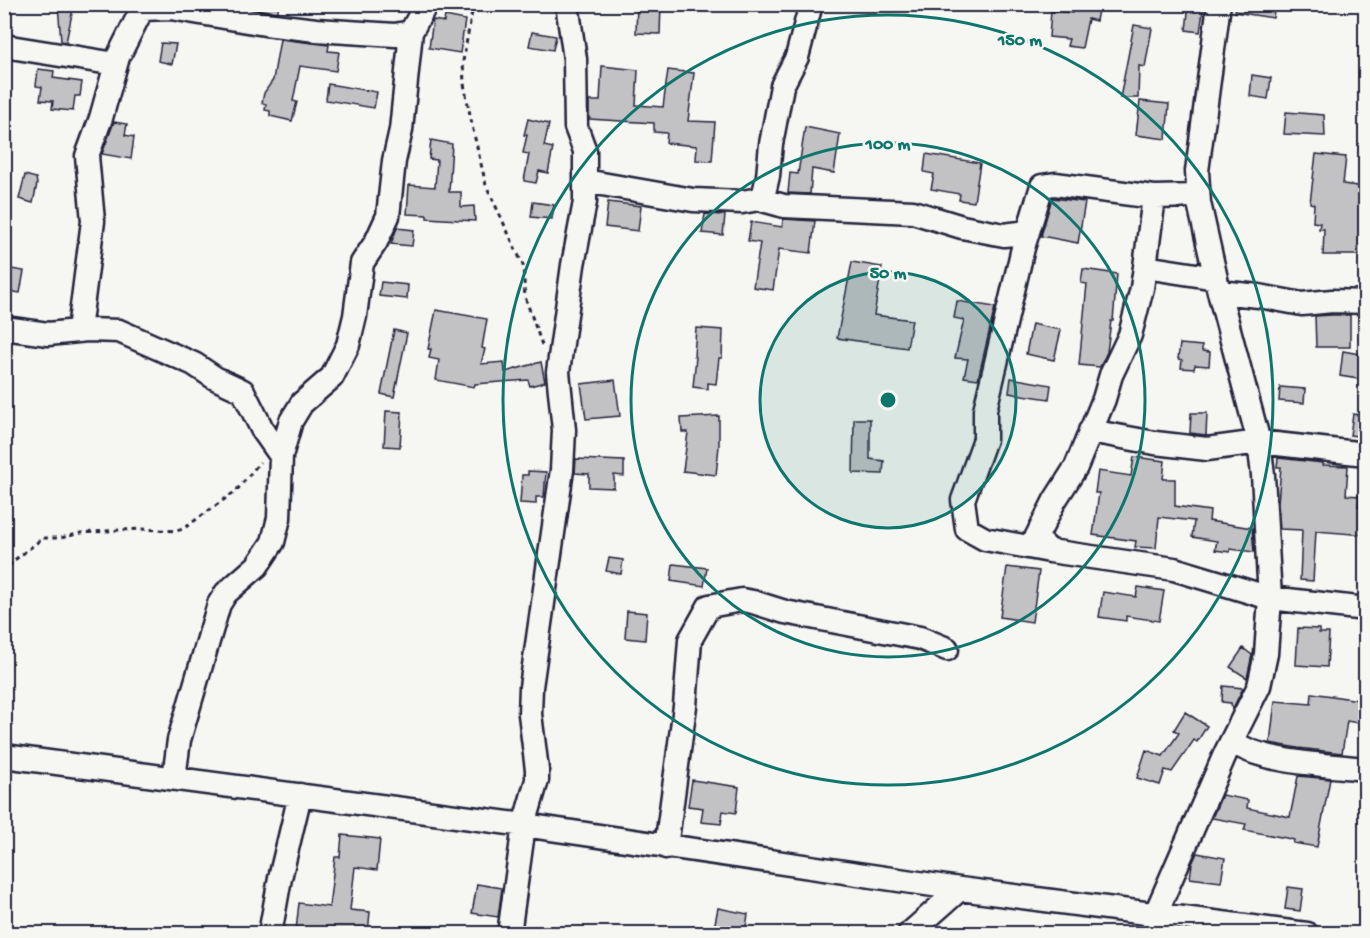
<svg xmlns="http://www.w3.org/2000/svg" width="1370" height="938" viewBox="0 0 1370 938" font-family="'Gochi Hand',sans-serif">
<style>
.building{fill:#c2c2c4;stroke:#22223b;stroke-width:1.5}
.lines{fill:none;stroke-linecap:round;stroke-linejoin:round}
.minor-casing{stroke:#22223b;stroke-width:27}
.path{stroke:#22223b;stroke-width:3;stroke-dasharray:4.5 4.5;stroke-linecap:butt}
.minor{stroke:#f6f6f2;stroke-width:22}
.ring{fill:none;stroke:#0f766e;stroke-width:3}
.centre{fill:#0f766e;stroke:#f6f6f2;stroke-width:3}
.ring-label{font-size:18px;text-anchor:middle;font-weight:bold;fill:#0f766e;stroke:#f6f6f2;stroke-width:5;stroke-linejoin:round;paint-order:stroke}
</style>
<rect width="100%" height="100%" fill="#f6f6f2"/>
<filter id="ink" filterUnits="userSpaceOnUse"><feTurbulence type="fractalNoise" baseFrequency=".0167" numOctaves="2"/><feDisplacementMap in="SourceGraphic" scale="12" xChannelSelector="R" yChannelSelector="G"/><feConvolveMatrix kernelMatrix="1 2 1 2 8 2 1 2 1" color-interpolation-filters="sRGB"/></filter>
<g filter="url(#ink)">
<path class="building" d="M256 4H278V12L256 9Z
M637 4H661L660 34 636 33Z
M1074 4H1099L1096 21 1088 19 1082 48 1067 46 1069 39 1049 37 1051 11 1072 13Z
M1189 4H1204L1200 32 1186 30Z
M1236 4H1275L1273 18 1235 12Z
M58 5 73 9 66 42 61 41Z
M445 16 465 20 460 53 429 48 433 20 444 22Z
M1134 25 1152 28 1145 67 1139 66 1138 98H1120Z
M532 32 556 36 553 50 529 46Z
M280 39 329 45 328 51 339 52 336 71 300 66 293 101 297 102 292 121 270 116V111L265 110 266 104 262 103 264 93 273 80Z
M161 43 176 44 172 64 158 61Z
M602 66 638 70 636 105 663 107 668 70 694 73 688 121 715 122 712 161 696 160 697 146 666 143 667 133 654 132V123L589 119V101H600Z
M38 69 54 71 53 78 82 82 80 96H75L73 111 52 109 53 101 40 100 42 87 36 86Z
M1252 75 1271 78 1268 99 1250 96Z
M328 84 377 92 374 108 326 100Z
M1140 101 1169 104 1166 139 1136 135Z
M1286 112 1324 115 1325 136 1284 134Z
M528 119 549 124 544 146 553 148 548 173 539 171 536 183 524 181 529 154 523 153 527 135H524Z
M114 122 127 124 125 135 134 137 131 159 102 154Z
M805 127 840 134 834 173 812 169 810 194 788 193 790 173 798 174Z
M431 140 452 144 449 192H461V207L474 206 475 221 427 218V215L407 214 409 185 435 187 437 160 429 159Z
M926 154 980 163 974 202 959 200 960 194 931 189 934 174 924 172Z
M1316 154 1346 157 1343 184 1365 187V255H1323L1324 229H1319L1320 223 1313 222 1314 204 1310 203Z
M25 175 36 178 37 184 33 203 19 199Z
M1052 198 1085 202 1078 243 1041 236Z
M533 202 554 205 552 219 531 217Z
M608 202 641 206 638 231 605 227Z
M705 214 725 215 723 235 702 233Z
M783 219 815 221 811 253 779 249 773 290 753 287 760 243 748 241 751 222 782 227Z
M397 228 414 230 412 246 391 244Z
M852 262 882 267 874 315 912 320 907 348 837 338Z
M11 269 24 271 20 293 7 291Z
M1083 269 1117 274 1113 321H1111L1107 352 1100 367 1079 365 1087 284 1081 283Z
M381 282 408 285 407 299 379 296Z
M957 301 995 307 978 379 964 377 968 359 955 358 964 320 954 318Z
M436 310 487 319 482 348 485 349 481 364 504 362 505 372 541 362 545 382 530 386 528 380 475 384 474 387 436 380 439 360 429 358 431 349H428Z
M1332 315H1350V347H1316L1315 316Z
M1032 324 1061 330 1054 360 1026 354Z
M696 328 723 330 722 358H719L716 384 708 383V389L693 387 696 357 694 356Z
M394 330 407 333 394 397 381 394Z
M1180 344 1202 346V351L1210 352 1209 366 1195 365 1194 369 1181 368 1182 360 1178 359Z
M1343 351 1365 355V380L1340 376Z
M1011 378 1051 385 1049 399 1009 393Z
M615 380 620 416 586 419 581 384Z
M1280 387 1305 389 1304 403 1279 401Z
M386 411 402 412 400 447 384 446Z
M1191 413H1207L1206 435 1190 433Z
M1353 414 1365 416V437L1350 435Z
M719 416V446L716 475 683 471 688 432H682L681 418Z
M854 419H870V459L884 461 883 474 853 473Z
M1134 457 1165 461 1163 479H1175V506L1210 511 1209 521 1252 528 1254 552 1230 549V552L1215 550 1217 541 1192 537 1194 521 1159 517 1156 548 1135 547 1136 541 1093 535 1099 493H1095L1098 471 1131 476Z
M1278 458 1323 463V465L1348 466 1346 495 1359 496 1358 506 1365 507V535L1316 531 1313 581 1300 580 1302 530 1280 529 1278 503 1281 467H1277Z
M576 459 624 461V476L614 475V488L589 487V474L575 473Z
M528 471 546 472 544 497H536V504L520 503 522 475H528Z
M609 558 623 560 621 574 606 571Z
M673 564 707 568 704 586 671 581Z
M1007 567 1039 571 1032 622 1000 617Z
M1138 587 1164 591 1159 621 1126 616V621L1099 617 1103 592 1136 597Z
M627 611 647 613 645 640 625 638Z
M1298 628 1319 629V633H1329L1327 667 1296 665Z
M1243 648 1252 655 1247 678 1230 667Z
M1223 686 1243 688 1232 710 1231 703 1222 702Z
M1312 693 1365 701V724L1347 721 1342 753 1298 748 1270 743 1275 701 1311 704Z
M1185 712 1207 726 1197 742 1194 740 1172 772 1165 770 1160 785 1137 778 1146 750 1163 756 1179 733 1174 730Z
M1298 776 1330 779 1317 847 1293 843 1294 840 1286 838 1244 830 1246 824 1212 818 1222 795 1248 800 1247 808 1290 817Z
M692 780 739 787 736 813 723 811 721 824 701 822 703 808 688 806Z
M342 835 380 839 377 870 355 867 350 910 370 912 368 933H325L296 930 299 903 329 907 335 857H340Z
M1197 853 1225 858 1221 882 1190 878 1192 864Z
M477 884 502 888 498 917 472 913Z
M1288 887 1303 889 1300 911 1285 909Z
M718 908 748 914 745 933H713Z"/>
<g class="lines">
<g class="minor-casing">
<path id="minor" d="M4 46 116 64
M585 181 693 200 742 202 759 199 764 193 768 176 771 144 782 86 797 57 811 4
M759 199 784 206 913 212 962 227 1004 235 1028 232
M1145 267 1154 197
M1216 278 1145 267 1142 288 1130 335 1111 375 1104 399 1076 467 1055 500 1036 538 1050 551 1174 569 1270 598 1366 609
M1219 292 1259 296 1302 304 1332 301 1366 302
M4 328 48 334 87 330 119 331 194 364 215 378 243 391 262 429 281 456
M79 330 93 221 87 156 101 118 118 57 142 9 171 8 265 24 316 30 395 35 411 32 426 4
M1090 431 1155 443 1207 449 1259 442 1357 453 1366 451
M1050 551 985 539 967 529 963 500 985 439V410L1023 248 1042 186 1055 184 1154 197 1198 196
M1232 741C1260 763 1330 765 1366 769
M4 756 524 825 960 889 1307 934
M174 778 179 740 219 604 226 593 257 566 273 542 279 518 281 456 291 421 302 403 332 377 348 345 355 316 362 263 376 242 388 216 394 161 401 130 411 32
M666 847 685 706 690 640 709 606 742 600 753 602 785 612 920 638 947 649
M270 934 280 878 300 795
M509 934 524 825 537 780V770L530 714 531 687 562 470 564 430 558 372 573 265 585 202V151L576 127 575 59 567 4
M909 934 960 889
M1152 934 1156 913 1226 752 1259 686 1266 654 1270 598 1263 475 1259 442 1219 292 1199 203 1197 171 1219 4"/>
</g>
<path class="path" d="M470 4 472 12 463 61 464 84 473 130 486 185 523 265 525 297 542 345
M4 574 12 562 43 538H61L81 533 120 530 142 529 176 531 183 529 236 491 260 462"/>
<use href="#minor" class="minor"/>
</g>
</g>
<circle cx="888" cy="400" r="128" fill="#0f766e" fill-opacity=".12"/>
<g class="ring">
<circle cx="888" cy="400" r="128"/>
<circle cx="888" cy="400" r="257"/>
<circle cx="888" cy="400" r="385"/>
</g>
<circle cx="888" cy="400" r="9" class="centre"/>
<g class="ring-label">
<text x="1020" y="45">150 m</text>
<text x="888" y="149">100 m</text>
<text x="888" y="278">50 m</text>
</g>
<rect width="1370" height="938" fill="none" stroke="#f6f6f2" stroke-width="24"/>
<rect x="12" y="12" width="1346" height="914" fill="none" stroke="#22223b" stroke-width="2" filter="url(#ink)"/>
</svg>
